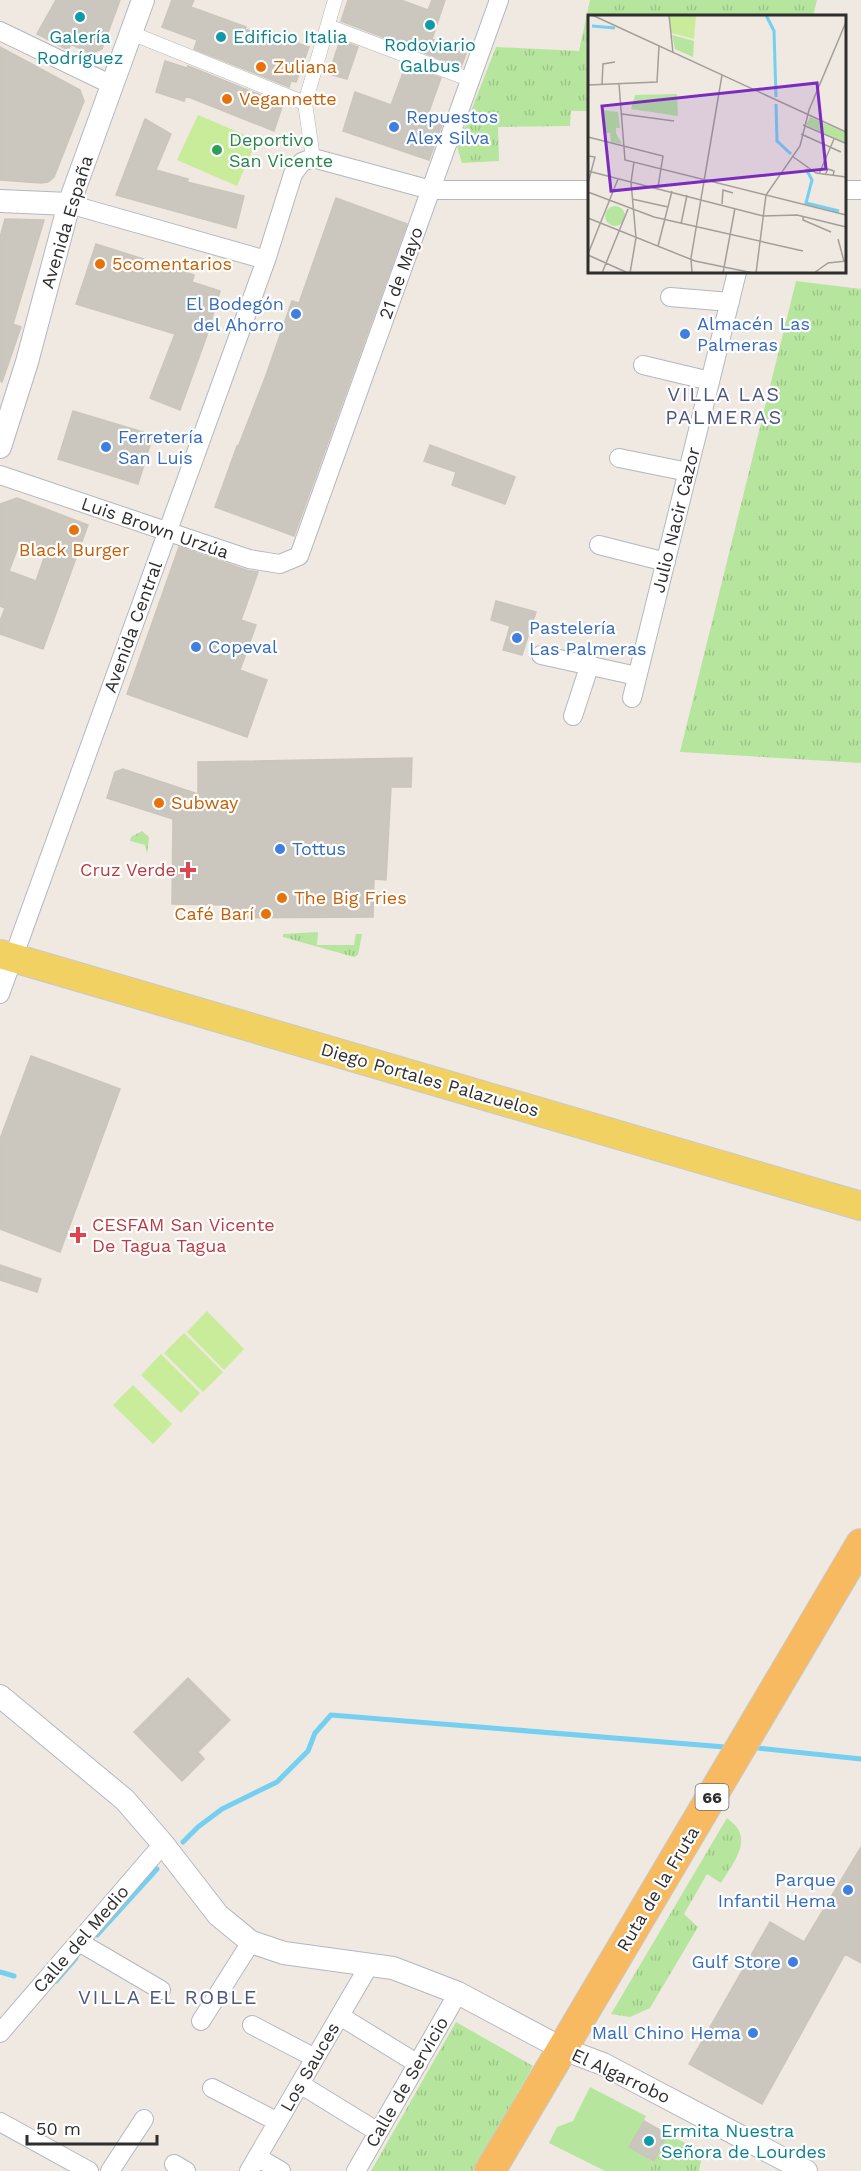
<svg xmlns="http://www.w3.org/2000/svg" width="861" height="2171" viewBox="0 0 861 2171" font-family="'Work Sans',sans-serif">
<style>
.grass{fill:url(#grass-tufts)}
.park{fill:#b6e59e}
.pitch{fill:#c9ec9a}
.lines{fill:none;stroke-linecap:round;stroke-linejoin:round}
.stream{stroke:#75cff0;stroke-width:5}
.building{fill:#cbc7bf;stroke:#cbc5ba;stroke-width:1.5;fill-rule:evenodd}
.pedestrian-casing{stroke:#b4b7c1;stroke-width:15}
.minor-casing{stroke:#b4b7c1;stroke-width:20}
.tertiary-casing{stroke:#b4b7c1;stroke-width:24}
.primary-casing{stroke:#c9c9c9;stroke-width:30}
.trunk-casing{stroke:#c9c9c9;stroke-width:32}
.pedestrian{stroke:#fff;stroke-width:14}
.minor{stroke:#fff;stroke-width:18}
.tertiary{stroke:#fff;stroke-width:22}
.primary{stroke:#f2d163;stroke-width:28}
.trunk{stroke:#f8ba60;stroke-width:30}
.culture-dot{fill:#0f9aa8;stroke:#fff;stroke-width:2}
.food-dot{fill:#e8710a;stroke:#fff;stroke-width:2}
.shop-dot{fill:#3f7fe0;stroke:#fff;stroke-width:2}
.leisure-dot{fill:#2e9e5b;stroke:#fff;stroke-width:2}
.health-dot{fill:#e0444e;stroke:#fff;stroke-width:2}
.labels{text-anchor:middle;stroke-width:4.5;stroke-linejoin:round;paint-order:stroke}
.shield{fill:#fff;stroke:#6d6d6d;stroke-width:1.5}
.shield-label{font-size:16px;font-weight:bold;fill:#2e2e2e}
.culture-label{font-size:18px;fill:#0d838f;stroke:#fff}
.food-label{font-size:18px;fill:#c56008;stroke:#fff;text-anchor:start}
.shop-label{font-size:18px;fill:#366cbe;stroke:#fff;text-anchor:start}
.leisure-label{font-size:18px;fill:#27864d;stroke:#fff;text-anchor:start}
.street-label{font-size:18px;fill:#2e2e2e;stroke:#fff}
.health-label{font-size:18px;fill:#be3a42;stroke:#fff;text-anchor:end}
.neighbourhood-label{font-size:20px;letter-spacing:1.5px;fill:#4d5680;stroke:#fff}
.inset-river{fill:none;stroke:#75cff0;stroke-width:3}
.inset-road{fill:none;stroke:#a29e99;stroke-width:1.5}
.view{fill:#7b2cbf;fill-opacity:0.15;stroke:#7b2cbf;stroke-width:3}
.inset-edge{fill:none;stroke:#2e2e2e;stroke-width:3}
</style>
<defs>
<pattern id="grass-tufts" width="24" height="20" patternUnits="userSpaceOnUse" patternTransform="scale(1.5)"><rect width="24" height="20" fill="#b6e59e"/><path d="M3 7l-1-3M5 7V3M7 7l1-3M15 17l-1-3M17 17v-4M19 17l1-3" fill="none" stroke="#9dc588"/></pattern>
</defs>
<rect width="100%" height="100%" fill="#efe9e1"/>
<path class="grass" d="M590 0H817L813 16H590L589 111H571L570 126 498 127 499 161 462 163 457 147 496 47 579 51Z
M796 281 861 289V763L680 752Z
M142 831 149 837 147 854 145 845 130 841 131 837Z
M318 932 317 945H354L356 934H362L358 955 354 957 283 937V934Z
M727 1818C730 1821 736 1825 738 1829 749 1846 729 1869 721 1883L707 1874 684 1914 698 1927 650 2008 630 2017 611 2014Z
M456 2022 533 2066 473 2171H371Z
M667 2134 691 2146 701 2161 699 2171H649Z"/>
<path class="park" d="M590 2087 646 2116 630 2147 654 2161 649 2171H605L549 2143 557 2127 573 2121Z"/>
<path class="pitch" d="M198 115 257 140 237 186 177 160Z
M207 1311 244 1349 224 1370 187 1332Z
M184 1333 223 1372 203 1392 164 1353Z
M161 1354 200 1393 181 1413 141 1375Z
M133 1385 172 1424 153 1444 113 1405Z"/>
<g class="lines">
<path class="stream" d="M758 1748 861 1759
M183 1842 198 1827 222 1809 277 1782 308 1751 315 1733 331 1715 725 1747
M97 1935 157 1869
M0 1972 14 1976
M56 1981 76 1958"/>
</g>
<path class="building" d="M56 0H120L102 49 90 54 71 44 68 50 37 34Z
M172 0H194L191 7 246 27 245 29 286 44 288 40 309 47 296 82 291 81 289 87 194 49 197 40 162 27Z
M348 0H401L428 10 432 0H445L432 39 466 54 461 67 341 21Z
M340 40 358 47 347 79 329 74Z
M0 47 80 90 84 101 54 177 48 182 41 183 0 180Z
M165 61 187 68 188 66 283 104 274 131 186 96 184 101 156 92Z
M406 65 441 78 427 117 443 122 429 160 343 131 355 92 391 105Z
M145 119 171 134 156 170 188 179 187 182 244 196 236 228 116 195Z
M336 198 407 224 294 536 215 507 237 446 238 447 265 378 292 301 299 303Z
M5 219 44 220 13 324 21 327 2 382 0 381V237Z
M96 244 194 275 192 282 220 291 207 335 180 410 150 398 175 334 76 304Z
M73 411 153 435 138 484 58 459Z
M430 445 515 477 505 504 452 485 456 472 424 461Z
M17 498 88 525 43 649 0 634V621L5 608 0 606V504ZM20 542 46 552 36 581 9 571Z
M179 547 246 570 258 572 241 620 256 625 240 670 267 680 247 737 127 694Z
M496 601 536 612 522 655 503 650 510 626 491 620Z
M412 758 411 787H391L386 880 374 879 373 917 225 918 226 905 172 904 173 819 107 798 115 772 123 769 198 794V762Z
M31 1056 120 1089 60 1252 0 1229V1139Z
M0 1265 41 1279 37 1292 0 1280Z
M188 1678 230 1720 198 1752 204 1759 182 1781 134 1732Z
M861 1847V1963L845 1954 762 2104 689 2064 770 1922 804 1942Z
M644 2121 667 2134 654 2161 629 2147Z"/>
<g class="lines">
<g class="pedestrian-casing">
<path id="pedestrian" d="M328 26 471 80
M131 33 305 103
M313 158 305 103 335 0"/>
</g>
<g class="minor-casing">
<path id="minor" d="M0 31 112 85
M844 190H861
M69 204 266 260
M670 297 730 302
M643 365 710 381
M619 458 688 472
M0 475 249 559 280 564 299 556 499 0
M599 545 666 562
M541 655 637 676
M632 698 737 272
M573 716 590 664
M0 994 266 260 293 174 302 162 313 158 431 190H590
M79 1942 161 1990
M340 2016 418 2064
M201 2021 251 1942
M252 2025 315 2058
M0 2033 163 1844
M300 2084 378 2132
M212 2088 278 2122
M0 2122 89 2171
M257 2157 281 2171
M174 2164 186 2171
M110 2171 144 2119
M249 2171 370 1964
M356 2171 458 1993"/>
</g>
<g class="tertiary-casing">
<path id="tertiary" d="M0 201 69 204
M0 447 27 362 69 204 143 0
M0 1696 125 1800 163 1844 218 1915 251 1942 284 1953 393 1968 458 1993 563 2049 603 2064 806 2171"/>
</g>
<g class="primary-casing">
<path id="primary" d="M0 954 861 1206"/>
</g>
<g class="trunk-casing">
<path id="trunk" d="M490 2171 861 1544"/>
</g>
<use href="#pedestrian" class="pedestrian"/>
<use href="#minor" class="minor"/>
<use href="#tertiary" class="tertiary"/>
<use href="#primary" class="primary"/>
<use href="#trunk" class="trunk"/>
</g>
<g class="culture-dot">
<circle cx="80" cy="17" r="6"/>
<circle cx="430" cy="25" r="6"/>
<circle cx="221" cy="37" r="6"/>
<circle cx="649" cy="2141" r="6"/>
</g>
<g class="food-dot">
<circle cx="261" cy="67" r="6"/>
<circle cx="227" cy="99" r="6"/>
<circle cx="100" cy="264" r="6"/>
<circle cx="74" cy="530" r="6"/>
<circle cx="159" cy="803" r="6"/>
<circle cx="282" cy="898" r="6"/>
<circle cx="266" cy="914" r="6"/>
</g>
<g class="shop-dot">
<circle cx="394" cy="127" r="6"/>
<circle cx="296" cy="314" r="6"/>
<circle cx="685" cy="334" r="6"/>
<circle cx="106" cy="447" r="6"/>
<circle cx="517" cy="638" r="6"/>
<circle cx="196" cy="647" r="6"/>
<circle cx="280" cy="849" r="6"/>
<circle cx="848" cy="1890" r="6"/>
<circle cx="793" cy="1962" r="6"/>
<circle cx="753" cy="2033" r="6"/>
</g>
<circle class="leisure-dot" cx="217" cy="150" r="6"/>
<g class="health-dot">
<path d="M185 861h6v6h6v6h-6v6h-6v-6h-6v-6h6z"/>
<path d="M75 1226h6v6h6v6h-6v6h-6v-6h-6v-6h6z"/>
</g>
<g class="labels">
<rect class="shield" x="695.5" y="1784" width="33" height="26" rx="4.5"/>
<g class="shield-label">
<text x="712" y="1803">66</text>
</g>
<g class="culture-label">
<text x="80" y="43">Galería<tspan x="80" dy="21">Rodríguez</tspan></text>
<text x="233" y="43" text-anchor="start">Edificio Italia</text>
<text x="430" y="51">Rodoviario<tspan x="430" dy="21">Galbus</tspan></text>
<text x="661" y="2137" text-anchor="start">Ermita Nuestra<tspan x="661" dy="21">Señora de Lourdes</tspan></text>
</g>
<g class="food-label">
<text x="273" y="73">Zuliana</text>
<text x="239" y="105">Vegannette</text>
<text x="112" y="270">5comentarios</text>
<text x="74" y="556" text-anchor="middle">Black Burger</text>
<text x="171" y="809">Subway</text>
<text x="294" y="904">The Big Fries</text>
<text x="254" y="920" text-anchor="end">Café Barí</text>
</g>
<g class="shop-label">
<text x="406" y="123">Repuestos<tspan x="406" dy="21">Alex Silva</tspan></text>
<text x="284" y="310" text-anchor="end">El Bodegón<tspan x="284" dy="21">del Ahorro</tspan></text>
<text x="697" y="330">Almacén Las<tspan x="697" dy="21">Palmeras</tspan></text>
<text x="118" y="443">Ferretería<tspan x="118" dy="21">San Luis</tspan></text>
<text x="529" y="634">Pastelería<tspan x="529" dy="21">Las Palmeras</tspan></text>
<text x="208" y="653">Copeval</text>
<text x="292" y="855">Tottus</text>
<text x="836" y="1886" text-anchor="end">Parque<tspan x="836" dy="21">Infantil Hema</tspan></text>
<text x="781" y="1968" text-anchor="end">Gulf Store</text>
<text x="741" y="2039" text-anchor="end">Mall Chino Hema</text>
</g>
<g class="leisure-label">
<text x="229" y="146">Deportivo<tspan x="229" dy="21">San Vicente</tspan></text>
</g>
<g class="street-label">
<text transform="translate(67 222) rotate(-73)" y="6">Avenida España</text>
<text transform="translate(401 273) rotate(-70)" y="6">21 de Mayo</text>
<text transform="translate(676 520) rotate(-76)" y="6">Julio Nacir Cazor</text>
<text transform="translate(155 528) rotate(19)" y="6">Luis Brown Urzúa</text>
<text transform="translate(133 627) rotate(-70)" y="6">Avenida Central</text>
<text transform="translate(430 1080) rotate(16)" y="6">Diego Portales Palazuelos</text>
<text transform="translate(658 1889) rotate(-59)" y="6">Ruta de la Fruta</text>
<text transform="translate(81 1939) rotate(-49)" y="6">Calle del Medio</text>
<text transform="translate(310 2067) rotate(-60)" y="6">Los Sauces</text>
<text transform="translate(621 2076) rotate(25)" y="6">El Algarrobo</text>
<text transform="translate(407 2082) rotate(-60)" y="6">Calle de Servicio</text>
</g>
<g class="health-label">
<text x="176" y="876">Cruz Verde</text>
<text x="92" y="1231" text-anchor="start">CESFAM San Vicente<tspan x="92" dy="21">De Tagua Tagua</tspan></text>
</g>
<g class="neighbourhood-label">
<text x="724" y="401">VILLA LAS<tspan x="724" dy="23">PALMERAS</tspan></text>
<text x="168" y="2004">VILLA EL ROBLE</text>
</g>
</g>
<g transform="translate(588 15)">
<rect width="258" height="258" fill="#efe9e1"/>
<path d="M84 20 106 26 105 42 87 34ZM89 79 90 101 43 94 47 80ZM13 95 30 97 32 113H28V118L34 129 23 127 22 118H17ZM222 102 258 118 257 127 218 110Z" fill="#b6e59e"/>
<path d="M17 201a10 10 0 1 1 20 0a10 10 0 1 1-20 0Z" fill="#b6e59e"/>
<path d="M81 0H108L106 24 83 18Z" fill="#c9ec9a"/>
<path class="inset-river" d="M178 0 186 16 188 82M4 11 27 13M188 89 189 126 203 139M218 154 224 165 218 188 251 196"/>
<path class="inset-road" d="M4 0 258 117M81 0 85 38M14 69 15 49 27 47M31 69 37 145 258 200M0 70 69 67 71 31M34 99 86 106M215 110 257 128M213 119 253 137M0 122 75 141 70 172M0 141 7 142 0 168M204 141 228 158 258 162M0 156 175 201 209 200 258 212M231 159 246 124M237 160 240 154 246 156 245 161M0 177 66 202 215 236M44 184 80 192M134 189 135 175 145 178M215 201V205L243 217M0 203 107 246 165 258M93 209 99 180M250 224 256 246M70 231 84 176M0 239 30 164M0 240 40 258M14 258 40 194M42 258 48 223 43 167 46 147M104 258 103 243 134 60M135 258 147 193M168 258 178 180 212 131 221 95 258 7M226 258 240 248 258 246"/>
<path class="view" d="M229 68 238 154 23 176 14 91Z"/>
<rect width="258" height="258" class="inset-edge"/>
</g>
<path d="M27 2135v9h130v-9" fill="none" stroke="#2e2e2e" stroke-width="3"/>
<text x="36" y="2135" font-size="18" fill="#2e2e2e" stroke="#ffffff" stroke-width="4.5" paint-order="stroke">50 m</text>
</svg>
